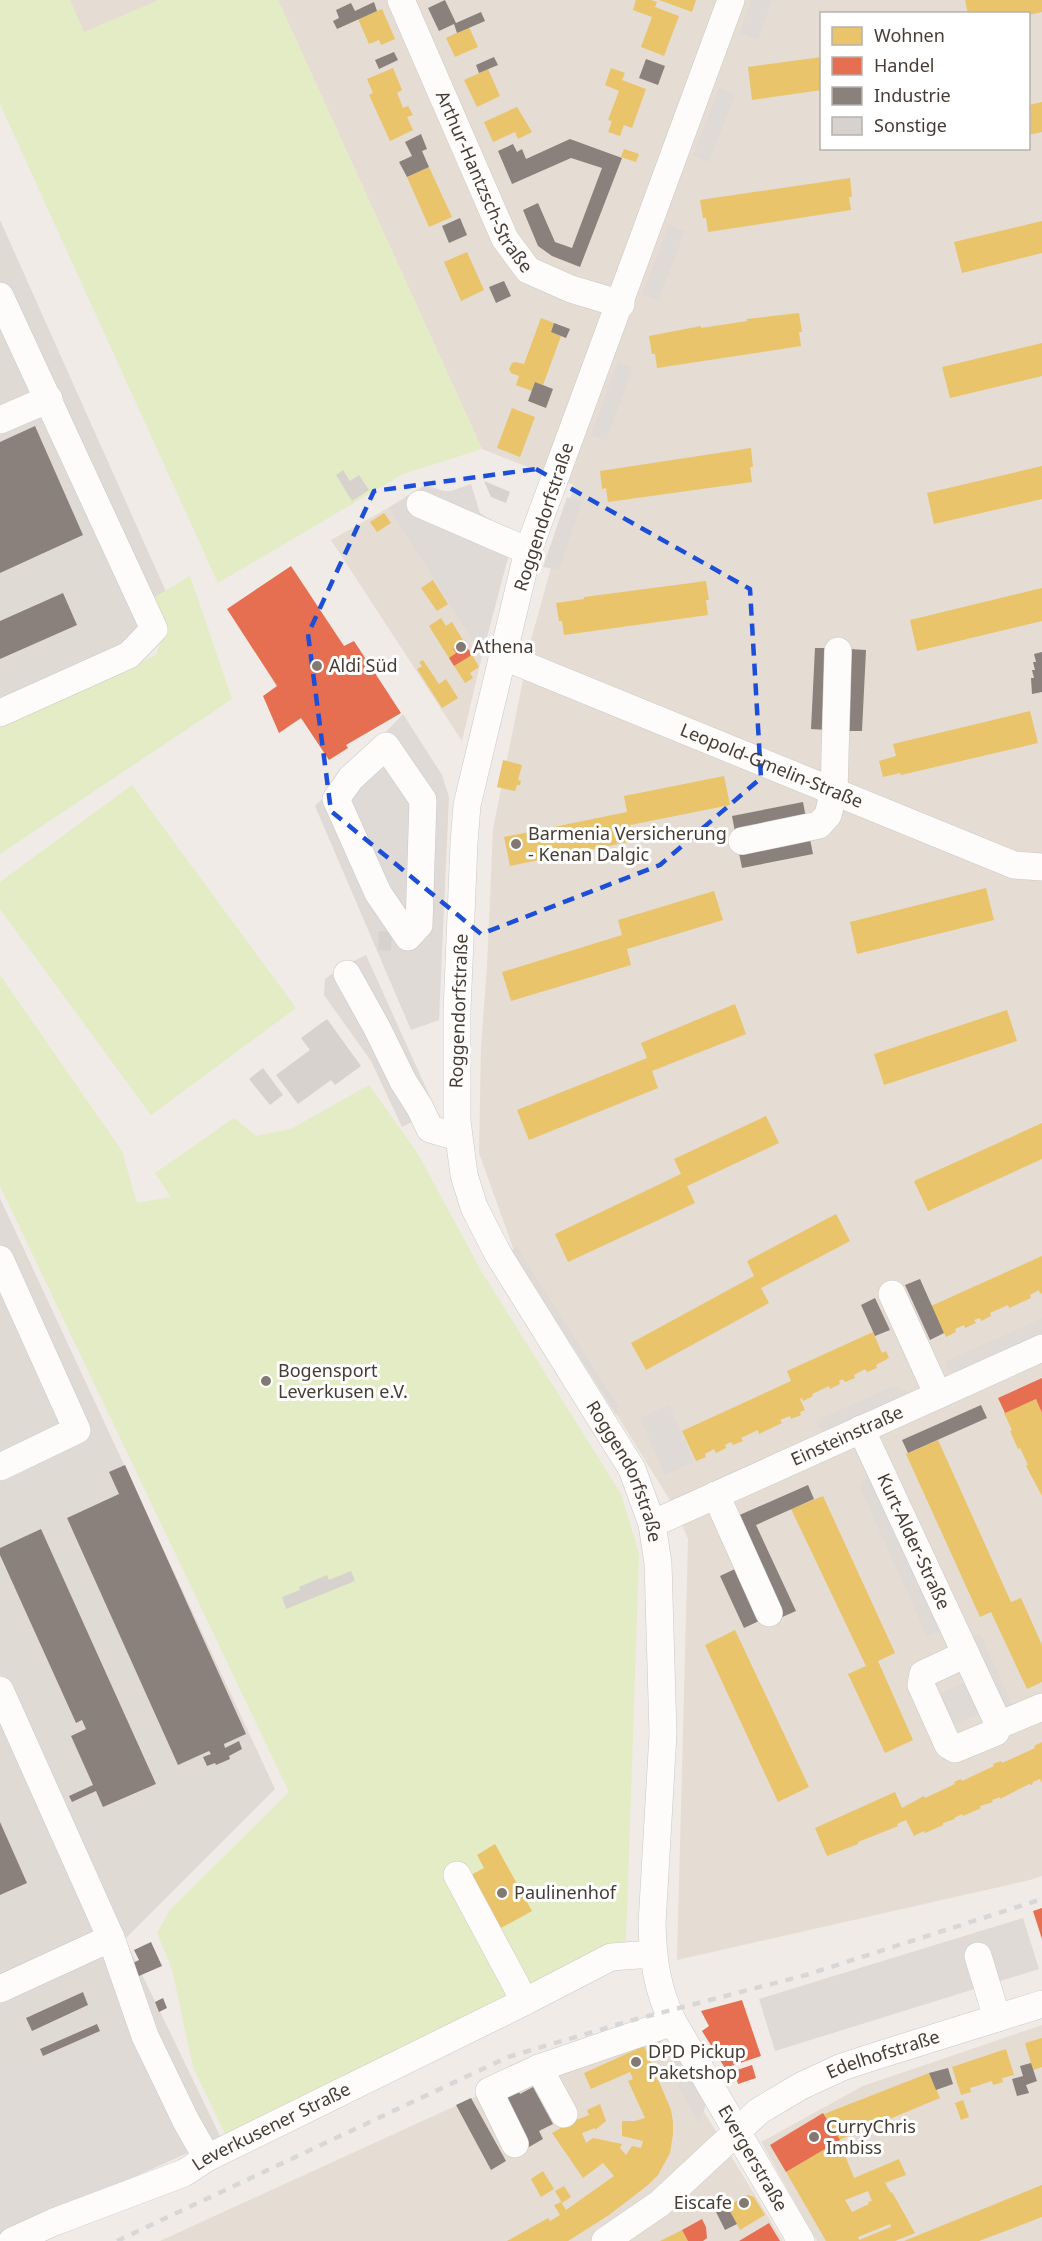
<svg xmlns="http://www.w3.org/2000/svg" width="1042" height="2241" viewBox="0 0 1042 2241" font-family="'Noto Sans',sans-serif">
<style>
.residential{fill:#e5dcd3;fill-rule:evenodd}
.industrial{fill:#e0dad5}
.green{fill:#e3ecc4}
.parking{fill:#dfdad6}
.homes{fill:#e9c46a;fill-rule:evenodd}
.shops{fill:#e76f51}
.industry{fill:#8a817c}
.building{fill:#d8d2ce}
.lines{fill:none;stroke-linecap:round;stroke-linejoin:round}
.minor-casing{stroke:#ccc7c3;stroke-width:28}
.minor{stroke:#fdfcfb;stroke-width:27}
.rail{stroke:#d8d7d7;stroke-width:4.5;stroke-dasharray:8 8;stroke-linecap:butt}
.marked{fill:none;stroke:#1d4ed8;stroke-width:4.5;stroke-dasharray:12 8;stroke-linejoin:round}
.poi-dot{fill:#827972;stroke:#fff;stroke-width:2}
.labels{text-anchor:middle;stroke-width:6;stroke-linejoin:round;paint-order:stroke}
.street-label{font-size:18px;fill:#463c33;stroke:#fff}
.poi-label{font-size:18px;fill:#463c33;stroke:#fff;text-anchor:start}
</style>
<rect width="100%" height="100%" fill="#f0ebe6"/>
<path class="residential" d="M70 0H159L83 33Z
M278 0H1042V1876L1030 1880 677 1960 688 1539 676 1510 513 1248 479 1153 481 1048 487 966 493 829 531 640 574 485 482 449ZM822 14H1028V148H822Z
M388 508 482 656 462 741 331 540Z
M1042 2025V2241H817L761 2142 863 2086Z
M654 2030 783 2241H160L477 2096Z"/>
<path class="industrial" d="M0 220 180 623 0 700Z
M0 1198 275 1789 125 1939 221 2138 0 2237Z"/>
<path class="green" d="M0 0H70L84 32 159 0H278L482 449 403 474 218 583 0 104Z
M190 576 232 699 0 854V727L156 655 162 637 153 598Z
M132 785 296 1008 151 1115 0 909V882Z
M0 975 122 1151 137 1203 171 1197 155 1173 234 1118 256 1136 291 1129 369 1085 418 1154 480 1269 621 1494 639 1554 626 1941 226 2136 193 2067 172 1969 157 1933 170 1910 289 1792 0 1186Z"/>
<path class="parking" d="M751 0H772L758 40 740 33Z
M719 88 735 94 709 162 693 156Z
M669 225 685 231 658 301 642 294Z
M618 362 633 368 606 441 591 435Z
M471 484 480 513 514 535 482 656 388 508 425 485 444 491H451Z
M567 497 582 502 559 570 543 567Z
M403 714 442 775 449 797 439 1020 411 1030 315 806Z
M366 955 436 1110 402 1127 371 1061 324 995 325 979 340 968Z
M517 1247 618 1406 616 1415 511 1250Z
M1042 1318V1336L959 1373 945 1368 947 1361Z
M893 1386 913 1394 830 1432 817 1427 818 1420Z
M669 1405 694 1462 665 1475 640 1418Z
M868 1470 941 1630 927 1636 860 1488Z
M974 1634 981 1636 1013 1706 999 1713 969 1648Z
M965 1682 979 1714 949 1727 935 1696Z
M1023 1918 1039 1969 775 2051 759 1999Z
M123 2027 185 2152 0 2234V2081Z
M677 2054 706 2105 699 2123 670 2072Z"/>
<path class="homes" d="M636 0H651L657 2 655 7 679 16 664 56 641 47 652 17 633 10Z
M659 0H696L692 12Z
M965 0H1042V12L1029 15V14H968Z
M382 9 395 39 381 45 379 40 369 44 358 19Z
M469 27 478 47 455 57 446 38Z
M822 57V90L752 100 748 67Z
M393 68 402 90 397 93 400 100 403 108 408 106 413 115 407 117 413 130 390 141 369 95 373 93 367 79Z
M611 68 625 73 622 80 646 89 632 128 624 125 620 136 608 132 612 121 608 120 619 91 605 85Z
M488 69 500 96 477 107 464 80Z
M1042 102V132L1029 135V105Z
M517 107 532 132 518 139 515 132 493 142 484 122Z
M624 149 639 154 636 162 621 157Z
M429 167 452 217 429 227 407 177Z
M850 178 852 197H849L851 210 708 232 706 218H703L700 200Z
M1042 221V253L962 273 954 242Z
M467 252 484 290 461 301 444 262Z
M799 313 802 332H799L801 346 657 368 655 354H652L649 336 701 326V328L747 321V319Z
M541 318 554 323 551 332 561 336 543 385 535 382 532 391 516 385 519 376 511 373 509 369 512 363 515 362 524 364Z
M1042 343V376L950 398 942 367Z
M512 408 535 417 520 457 497 448Z
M751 448 753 467H750L752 482 608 502 606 488 602 489 600 471Z
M1042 466V499L934 524 927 493Z
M384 513 391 523 377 532 370 522Z
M433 580 448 604 437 611 421 588Z
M706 581 709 600H706L708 615 564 635 562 621H559L556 603 584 599V597Z
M1042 588V621L917 651 910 620Z
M441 618 446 626 452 622 464 642 453 649 456 653 449 658 429 626Z
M472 655 479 667 470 673 473 678 465 683 454 666Z
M423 660 439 684 446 679 458 698 442 708 417 669 422 666 419 662Z
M1030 711 1038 743 901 775 900 773 883 777 879 761 896 756 893 744Z
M503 760 522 765 518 780 521 781 520 785H517L515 791 497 787Z
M724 776 730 805 630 825 633 841 510 866 504 837 627 812 624 796Z
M986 888 994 920 857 954 850 922Z
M714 891 723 920 627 949 631 965 511 1001 502 972 622 935 618 920Z
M735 1004 746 1034 652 1071 658 1088 529 1140 517 1110 647 1058 641 1043Z
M1007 1010 1017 1041 884 1085 874 1054Z
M766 1116 779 1143 687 1186 695 1203 568 1262 555 1234 681 1174 674 1159Z
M1042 1123V1159L928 1211 914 1181Z
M836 1214 850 1241 761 1288 769 1303 646 1370 631 1343 754 1276 747 1261Z
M1042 1256V1293L1040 1294 1039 1290 1030 1295 1031 1298 1009 1308 1008 1305 990 1313 991 1316 981 1321 980 1318 974 1320 976 1323 965 1328 964 1325 955 1329 956 1332 946 1337 931 1306Z
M873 1332 882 1353 886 1351 889 1358 876 1365 877 1368 867 1372 865 1369 854 1375 855 1378 845 1382 843 1379 839 1381 840 1384 830 1389 829 1386 812 1394 813 1396 803 1401 802 1398 800 1399 805 1410 800 1412 801 1415 791 1419 790 1416 780 1420 782 1423 759 1434 758 1430 741 1438 743 1441 733 1445 731 1442 725 1445 726 1448 716 1453 714 1449 705 1454 706 1457 696 1461 682 1431 791 1381 787 1371Z
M1036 1399 1042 1413V1496L1026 1466 1028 1465 1020 1448 1018 1449 1010 1431 1012 1430 1004 1413Z
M938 1440 1011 1602 1021 1598 1042 1645V1682L1027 1689 991 1612 980 1617 906 1454Z
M823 1496 895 1653 878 1661 913 1740 885 1753 848 1674 866 1666 791 1509Z
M735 1630 809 1787 778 1802 705 1645Z
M1042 1742V1783L1040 1779 1033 1782 1032 1785 1029 1784 1000 1799V1797L992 1800 993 1802 980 1806 981 1808 963 1816 962 1814 954 1818 955 1819 943 1823V1825L925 1833 924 1831 914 1836 906 1820 897 1824 898 1826 858 1842V1844L827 1856 815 1828 895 1792 902 1808 924 1796 925 1798 955 1784 954 1782 961 1779 962 1781 994 1766 993 1764 1001 1761 1002 1763 1035 1748 1034 1746Z
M495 1844 532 1911 501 1928 471 1875 484 1868 477 1855Z
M1042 2038V2067L1033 2070 1025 2043Z
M644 2046 671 2110 673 2122V2134L670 2153 658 2175 648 2185 609 2215 568 2241H507L548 2218 550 2221 560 2215 554 2205 561 2202 566 2210 614 2176 603 2163 583 2178 552 2133 571 2122 589 2115 587 2110 600 2104 606 2121 595 2130V2128L582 2133 586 2143 593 2138 622 2144 620 2148 626 2155 632 2146 641 2148 643 2141 622 2136V2121H635L645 2118 628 2081 633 2079 630 2072 591 2089 584 2073Z
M1006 2049 1014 2075 1002 2078 1003 2082 993 2085 992 2081 970 2088 971 2092 961 2095 952 2067Z
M929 2073 940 2098 839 2140 824 2114Z
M963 2100 969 2117 961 2120 955 2103Z
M839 2140 854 2178 899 2159 906 2175 885 2183 891 2193 892 2192 915 2233 895 2241H826L786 2172ZM868 2191 872 2201 868 2202 869 2204 852 2212 845 2200ZM890 2224 891 2227 859 2240 858 2237Z
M543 2171 554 2189 541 2197 531 2179Z
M1042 2185V2217L979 2241H904Z
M564 2186 571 2197 562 2203 555 2191Z
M748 2195 754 2197 765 2215 740 2230 727 2206Z
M682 2230 688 2241H660Z"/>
<path class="shops" d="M291 566 344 646 354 641 401 713 346 745 348 748 329 760 301 718 279 733 263 696 277 686 227 609Z
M464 642 472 655 454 666 449 658 456 653 453 649Z
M1042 1378V1413L1036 1399 1005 1413 998 1398Z
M1042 1908V1939L1033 1911Z
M742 2000 761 2056 725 2068 702 2031 709 2026 701 2011Z
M752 2065 756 2078 738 2084 734 2071Z
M823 2113 840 2140 786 2172 770 2145Z
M702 2219 706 2227 707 2238 703 2241H688L682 2230Z
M769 2223 780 2241H739Z"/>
<path class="industry" d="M445 0 456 23 481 12 485 21 457 33 454 24 439 31 428 8Z
M374 2 377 11 337 29 333 21 339 18 336 10 351 3 355 11Z
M394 52 398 60 379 69 375 60Z
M494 57 498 65 479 73 476 65Z
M646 59 665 66 658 85 639 78Z
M421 134 427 149 422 151 429 167 407 177 399 162 412 156 405 142Z
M570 139 622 158 580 267 552 256 538 246 523 210 538 203 555 242 572 248 602 168 571 158 512 184 498 151 513 144 517 152 522 149 526 159Z
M460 218 467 235 449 243 442 226Z
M504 281 511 296 496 303 489 287Z
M554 323 570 329 566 338 551 332Z
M535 382 553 389 546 408 528 401Z
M35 426 83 535 0 573V442Z
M63 593 77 625 0 659V621Z
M815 648H830L827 730 811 729Z
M850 649 866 650 862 731H846Z
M1042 652V692L1032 694 1031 678H1034L1032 670H1035L1033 662H1036L1034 654Z
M803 802 806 818 735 832 732 816Z
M810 839 813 854 742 868 739 853Z
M920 1279 944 1333 930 1340 905 1285Z
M875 1298 890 1330 875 1336 861 1305Z
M981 1405 987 1418 908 1453 902 1440Z
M125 1465 246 1734 224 1744 225 1748 239 1741 242 1749 229 1756 230 1759 216 1765 215 1763 207 1766 203 1757 211 1754 209 1751 178 1765 67 1518 119 1494 109 1472Z
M808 1485 814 1499 756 1525 796 1611 780 1618 735 1517Z
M41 1529 156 1784 103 1807 96 1791 72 1802 69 1796 93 1785 71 1736 86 1729 82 1720 76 1723 0 1555V1548Z
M735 1569 759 1621 744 1628 720 1576Z
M0 1822 27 1883 0 1895Z
M151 1942 162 1966 139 1976 136 1974 131 1964 139 1960 134 1950Z
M83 1992 88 2005 32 2031 26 2018Z
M163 1998 167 2008 159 2012 155 2002Z
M97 2024 100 2031 43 2056 40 2049Z
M1031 2063 1037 2081 1026 2085 1029 2093 1017 2096 1012 2079 1023 2076 1020 2066Z
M948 2068 953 2084 936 2090 929 2073Z
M533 2087 553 2124 539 2131 543 2139 529 2147 503 2096 517 2088 520 2094Z
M471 2098 506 2161 491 2170 456 2105Z
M727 2206 737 2224 725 2230 716 2212Z"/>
<path class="building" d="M343 470 350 481 359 475 369 490 352 501 336 475Z
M484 481 510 492 506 503 491 497Z
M379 931 392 932 391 951 378 950Z
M327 1019 361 1066 335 1085 331 1080 298 1104 276 1075 310 1050 301 1038Z
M263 1068 283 1095 270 1105 249 1079Z
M351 1571 355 1581 286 1609 282 1597 300 1590 299 1587 327 1575 329 1580Z"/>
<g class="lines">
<g class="minor-casing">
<g id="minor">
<path id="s1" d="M401 0 505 239 528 270 571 289 621 304"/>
<path id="s2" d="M731 0 528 551 467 805 464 843 457 1011V1121L464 1175 474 1207 498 1254 632 1469 652 1524 658 1563 663 1734 652 1924C653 1959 657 1990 673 2022L801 2241"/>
<path d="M0 296 154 629 129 655 0 713"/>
<path d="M0 420 49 399"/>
<path d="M420 504 528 551"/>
<path id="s3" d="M502 656 1014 865 1042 867"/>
<path d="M386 746 423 800 419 925 408 937 378 893 336 799 351 778Z"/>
<path d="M742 841 819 825 828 815 834 791 838 651"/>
<path d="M347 974 377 1028 403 1081 420 1108 430 1129 458 1137"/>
<path d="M0 1259 77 1430 0 1467"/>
<path d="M892 1294 938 1395"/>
<path id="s4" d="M861 1429 999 1725 996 1732 955 1749 948 1745 921 1685 923 1674 966 1654"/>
<path d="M716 1495 769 1613"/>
<path id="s5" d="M652 1524 1042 1348"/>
<path d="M0 1690 111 1938 145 2036 186 2121 207 2158"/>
<path d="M999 1725 1042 1707"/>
<path d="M457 1875 516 1985 524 2002"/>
<path d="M978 1956 997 2018"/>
<path d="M0 1989 111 1938"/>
<path d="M539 2068 673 2022"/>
<path d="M515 2144 489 2091 539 2068 564 2114"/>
<path id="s6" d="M12 2241 54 2222 184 2173 207 2158 524 2002 611 1957 652 1954"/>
<path id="s7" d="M605 2241 659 2204 759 2111 801 2086 842 2067 879 2055 1042 2004"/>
</g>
</g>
<use href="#minor" class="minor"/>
<path class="rail" d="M117 2241 508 2057 633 2020 806 1975 1042 1899"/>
</g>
<path class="marked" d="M536 469 750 589 761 778 660 865 481 934 331 811 308 634 374 491Z"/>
<g class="poi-dot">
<circle cx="461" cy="647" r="6"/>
<circle cx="317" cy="666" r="6"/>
<circle cx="516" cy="844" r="6"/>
<circle cx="266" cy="1381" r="6"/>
<circle cx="502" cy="1893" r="6"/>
<circle cx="636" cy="2062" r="6"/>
<circle cx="814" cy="2137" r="6"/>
<circle cx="744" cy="2203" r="6"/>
</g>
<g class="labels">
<g class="street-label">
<text dy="6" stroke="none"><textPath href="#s1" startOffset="200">Arthur-Hantzsch-Straße</textPath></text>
<text transform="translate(544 517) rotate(-72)" y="6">Roggendorfstraße</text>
<text dy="6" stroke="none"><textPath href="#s3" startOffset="291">Leopold-Gmelin-Straße</textPath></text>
<text transform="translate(459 1011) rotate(-88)" y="6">Roggendorfstraße</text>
<text dy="6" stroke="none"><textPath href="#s5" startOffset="214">Einsteinstraße</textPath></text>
<text dy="6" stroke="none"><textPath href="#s2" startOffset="1558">Roggendorfstraße</textPath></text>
<text dy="6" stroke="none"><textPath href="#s4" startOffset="124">Kurt-Alder-Straße</textPath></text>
<text dy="6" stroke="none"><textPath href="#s7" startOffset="339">Edelhofstraße</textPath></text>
<text dy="6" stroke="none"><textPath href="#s6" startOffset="284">Leverkusener Straße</textPath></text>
<text dy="6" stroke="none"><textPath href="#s2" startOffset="2277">Evergerstraße</textPath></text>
</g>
<g class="poi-label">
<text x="473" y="653">Athena</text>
<text x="329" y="672">Aldi Süd</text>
<text x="528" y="840">Barmenia Versicherung<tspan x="528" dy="21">- Kenan Dalgic</tspan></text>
<text x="278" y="1377">Bogensport<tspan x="278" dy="21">Leverkusen e.V.</tspan></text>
<text x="514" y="1899">Paulinenhof</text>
<text x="648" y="2058">DPD Pickup<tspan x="648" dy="21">Paketshop</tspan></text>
<text x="826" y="2133">CurryChris<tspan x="826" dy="21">Imbiss</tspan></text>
<text x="732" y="2209" text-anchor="end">Eiscafe</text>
</g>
</g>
<rect x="820" y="12" width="210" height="138" fill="#ffffff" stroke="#b5b1ad" stroke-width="1.5"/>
<rect x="832" y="27" width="30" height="18" fill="#e9c46a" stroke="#b5b1ad" stroke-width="1.5"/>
<text x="874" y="42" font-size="18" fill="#463c33">Wohnen</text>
<rect x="832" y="57" width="30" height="18" fill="#e76f51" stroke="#b5b1ad" stroke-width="1.5"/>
<text x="874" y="72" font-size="18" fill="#463c33">Handel</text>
<rect x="832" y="87" width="30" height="18" fill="#8a817c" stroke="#b5b1ad" stroke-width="1.5"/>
<text x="874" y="102" font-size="18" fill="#463c33">Industrie</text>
<rect x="832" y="117" width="30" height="18" fill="#d8d2ce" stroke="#b5b1ad" stroke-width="1.5"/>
<text x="874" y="132" font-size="18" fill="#463c33">Sonstige</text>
</svg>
